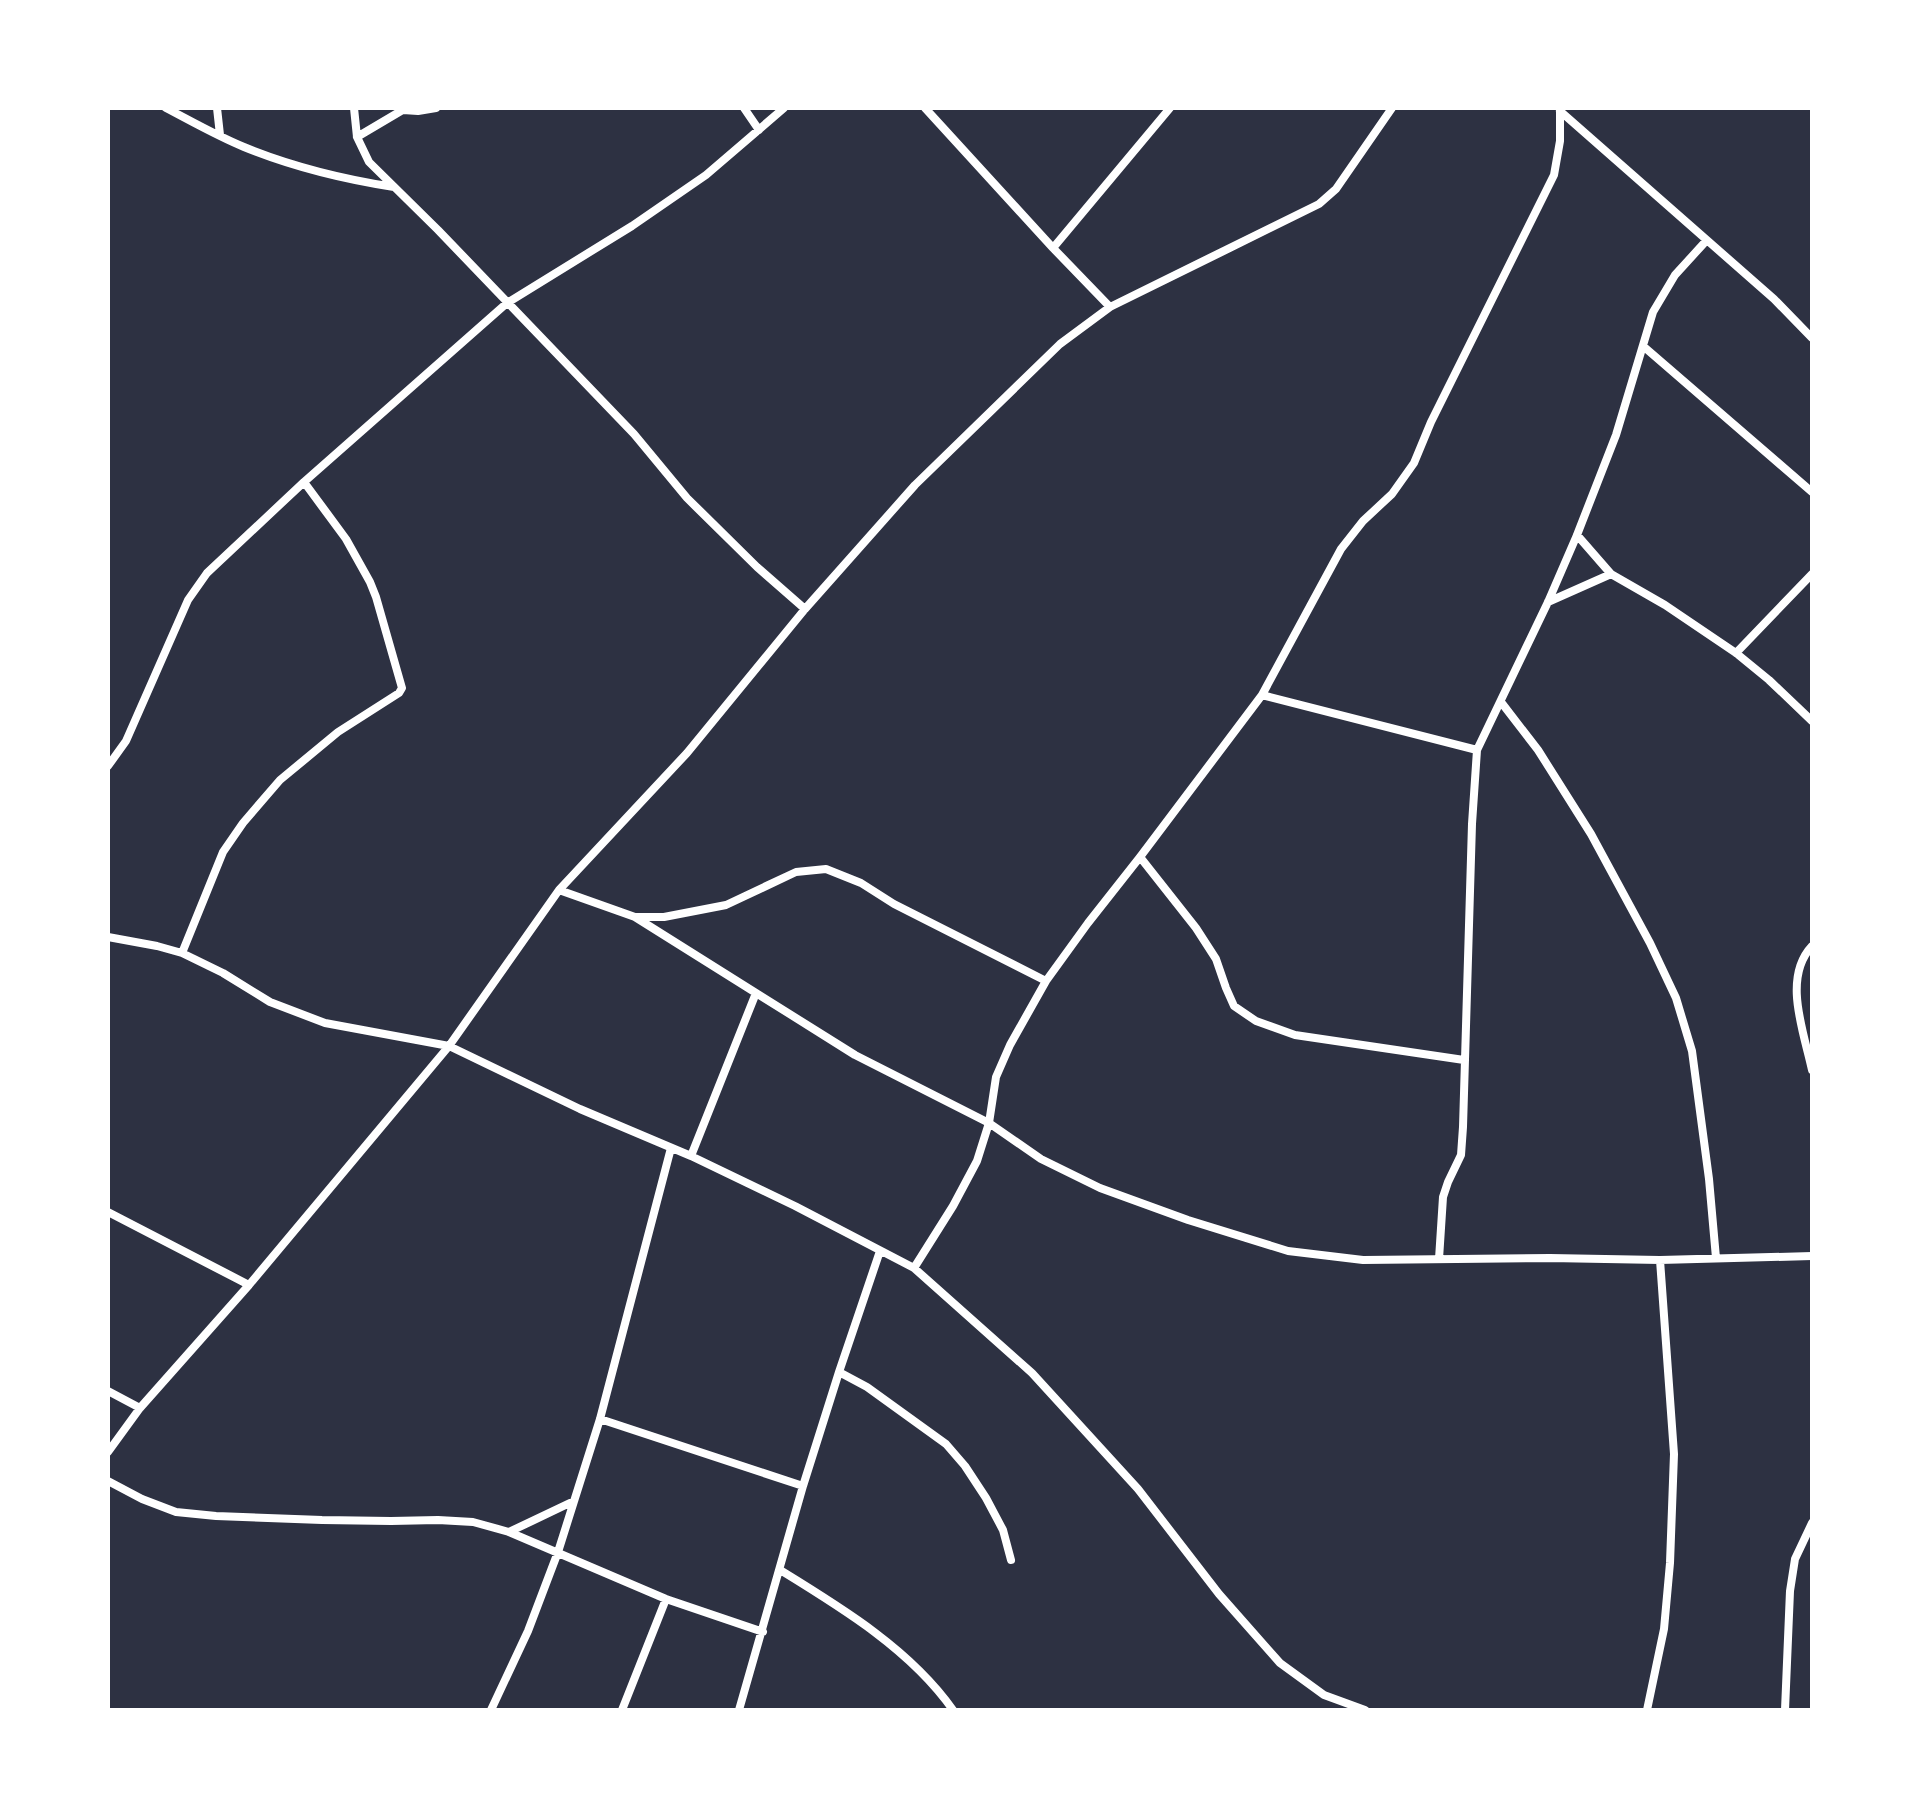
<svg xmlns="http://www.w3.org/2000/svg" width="1920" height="1818" viewBox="0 0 1920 1818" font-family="'Archivo Narrow',sans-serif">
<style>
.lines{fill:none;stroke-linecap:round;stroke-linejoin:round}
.minor{stroke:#fff;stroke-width:8}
</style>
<rect width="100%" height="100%" fill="#2d3142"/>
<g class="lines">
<path class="minor" d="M166 108C191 121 217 136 244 147 293 167 342 179 394 187
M217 108 220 135
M354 108 357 137 369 162 438 230 634 434 687 498 757 567 805 609
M744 108 759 130
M925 108 1053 248 1110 307
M403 110 418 111 436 108
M1560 111 1774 299 1812 338
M357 137 406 108
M1053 248 1170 108
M1643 346 1812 492
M1577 535 1611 574 1665 605 1736 653 1769 680 1812 721
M1548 602 1611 574
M1736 653 1812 574
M1262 695 1477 750
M1501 702 1538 750 1591 834 1650 943 1676 998 1692 1051 1709 1179 1716 1258
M108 766 126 741 188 600 207 573 304 482 507 303 632 226 706 175 784 108
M1140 857 1196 928 1216 959 1226 988 1234 1006 1256 1021 1295 1035 1464 1060
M559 890 635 917H664L726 905 796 872 826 869 861 883 894 904 1046 981
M635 917 855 1055 989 1123 1041 1159 1100 1188 1188 1220 1288 1251 1363 1260 1550 1258 1660 1260 1812 1256
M108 937 157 946 182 953 223 973 270 1002 325 1023 449 1046 580 1109 691 1156 795 1206 914 1268 1032 1373 1138 1489 1219 1594 1280 1663 1324 1695 1365 1710
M1812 946C1782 978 1804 1032 1812 1070
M182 953 223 852 243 823 280 780 338 732 399 693 402 688 376 597 370 582 346 539 304 482
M691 1156 756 993
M108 1212 249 1285
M1439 1259 1443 1197 1448 1182 1461 1155 1463 1127 1472 824 1477 750 1548 602 1577 535 1616 435 1653 312 1675 275 1706 241
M914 1268 953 1206 977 1161 989 1123 996 1077 1010 1045 1046 981 1088 923 1140 857 1262 695 1341 549 1363 521 1392 494 1414 463 1431 422 1554 175 1560 141V108
M839 1372 867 1387 946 1444 965 1466 986 1498 1003 1530 1011 1560
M108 1391 140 1408
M600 1419 803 1486
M108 1452 140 1408 249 1285 449 1046 559 890 687 753 805 609 915 485 1060 344 1110 307 1319 204 1336 189 1392 108
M108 1481 142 1499 176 1512 216 1516 322 1520 391 1521 438 1520 473 1522 509 1532 666 1599 763 1632
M509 1532 574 1501
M780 1570C842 1608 911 1650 953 1710
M491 1710 528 1631 558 1552 600 1419 671 1148
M622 1710 666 1599
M739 1710 803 1486 839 1372 880 1251
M1647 1710 1664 1629 1670 1563 1674 1454 1660 1260
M1785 1710 1790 1591 1795 1559 1812 1523"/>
</g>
<rect width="1920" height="1818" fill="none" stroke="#ffffff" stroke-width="220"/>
</svg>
